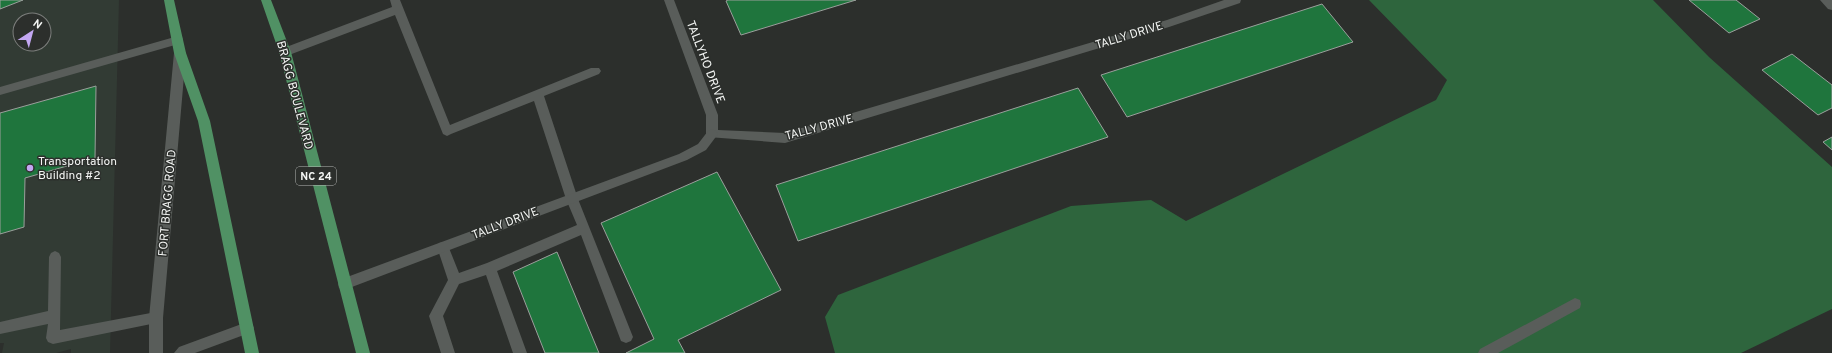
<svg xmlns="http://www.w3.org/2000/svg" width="1832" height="353" viewBox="0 0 1832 353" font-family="Overpass,sans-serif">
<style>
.built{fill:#323b34;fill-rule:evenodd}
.green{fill:#2e653d}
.building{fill:#1f753d;stroke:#9b9f9c}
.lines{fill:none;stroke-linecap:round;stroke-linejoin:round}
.service{fill:#595d5a;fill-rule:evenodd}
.minor{fill:#595d5a;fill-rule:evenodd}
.tertiary{fill:#595d5a;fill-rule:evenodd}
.primary{fill:#509164;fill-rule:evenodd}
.poi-dot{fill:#c3a7f2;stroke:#2c2f2c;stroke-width:1.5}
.labels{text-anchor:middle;stroke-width:3;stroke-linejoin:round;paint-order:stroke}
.shield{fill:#2c2f2c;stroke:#b7bab7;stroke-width:1}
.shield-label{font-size:11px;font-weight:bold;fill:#f3f5f3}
.street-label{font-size:12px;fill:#f3f5f3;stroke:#2c2f2c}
.poi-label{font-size:12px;fill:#f3f5f3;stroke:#2c2f2c;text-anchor:start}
</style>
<rect width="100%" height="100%" fill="#2c2f2c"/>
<path class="built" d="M0 0H119L110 353H71V349L56 353H2L4 343H0V234L24 227 25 178 95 157 96 87 0 113ZM20 20H44V44H20Z"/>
<path class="green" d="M1369 0H1653L1709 57 1832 167V309L1741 353H835L825 317 838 295 1071 206 1151 200 1186 221 1436 100 1447 80Z"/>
<path class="building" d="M0 0H23L0 9Z
M856 0 741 35 726 1 728 0Z
M1689 0H1736L1760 19 1729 33Z
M1322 4 1353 42 1127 117 1101 75Z
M1792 54 1832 85V108L1818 115 1762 70Z
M96 86 95 158 25 178 24 227 0 234V113Z
M1078 88 1108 137 798 241 776 185Z
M1832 137V150L1823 142Z
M717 172 781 290 678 340 685 353H626L654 339 601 223Z
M557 252 599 353H545L513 272Z"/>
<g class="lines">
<path class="service" d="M390 0H400L450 125 591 68H599L601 71 599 74 544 96 578 199 633 337 631 341 626 343 621 341 581 235 497 271 527 353H513L486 275 459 284 443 316 455 353H441L429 316 448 280 437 247 439 243 443 242 447 243 459 273 487 263 577 225 566 199 534 101 451 134 447 136 443 134 395 15 289 55H281L279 52 281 49 392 7Z
M178 36 182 37 183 40 182 43 0 95V87Z
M55 251 59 253 61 257 60 330 156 312 161 314 163 318 161 322 53 344 48 342 46 338 48 324 0 334V322L48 311 49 257 51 253Z
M1575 298 1580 300 1581 304 1580 308 1498 353H1478L1480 349Z"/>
<path class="minor" d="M664 0H674L718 115V130L785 133 1167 20 1224 0H1241L1240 3 1169 27 785 143 708 137 706 134V115Z
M1820 0H1832V10L1828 9Z
M180 49 184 50 186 53 163 318V353H149V318L174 53 176 50Z
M247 322 252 324 254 328 252 332 195 353H174L179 347Z"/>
<path class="tertiary" d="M712 129 716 131 718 134 706 150 687 160 344 290 339 288 338 284 339 280 679 154 698 144 708 131Z"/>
<path class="primary" d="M164 0H174L186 53 210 121 259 353H245L198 121 174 53Z
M261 0H271L291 52 370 353H356L279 52Z"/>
</g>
<circle class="poi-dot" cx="30" cy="168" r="4"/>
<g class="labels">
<rect class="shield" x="296" y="167" width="40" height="18" rx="3"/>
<g class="shield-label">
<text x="316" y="180">NC 24</text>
</g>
<g class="street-label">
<text transform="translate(1129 35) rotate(-17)" y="4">TALLY DRIVE</text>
<text transform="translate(706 62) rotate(69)" y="4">TALLYHO DRIVE</text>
<text transform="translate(295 95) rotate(75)" y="4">BRAGG BOULEVARD</text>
<text transform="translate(819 127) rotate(-15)" y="4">TALLY DRIVE</text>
<text transform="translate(167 203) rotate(-85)" y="4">FORT BRAGG ROAD</text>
<text transform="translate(505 223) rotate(-21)" y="4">TALLY DRIVE</text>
</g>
<g class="poi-label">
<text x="38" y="165">Transportation<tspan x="38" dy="14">Building #2</tspan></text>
</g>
</g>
<g transform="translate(32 32) rotate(36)"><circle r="19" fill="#2c2f2c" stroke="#7c7e7c"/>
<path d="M0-3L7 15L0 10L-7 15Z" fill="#c3a7f2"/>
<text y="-6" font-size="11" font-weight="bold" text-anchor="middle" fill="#f3f5f3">N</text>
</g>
</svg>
